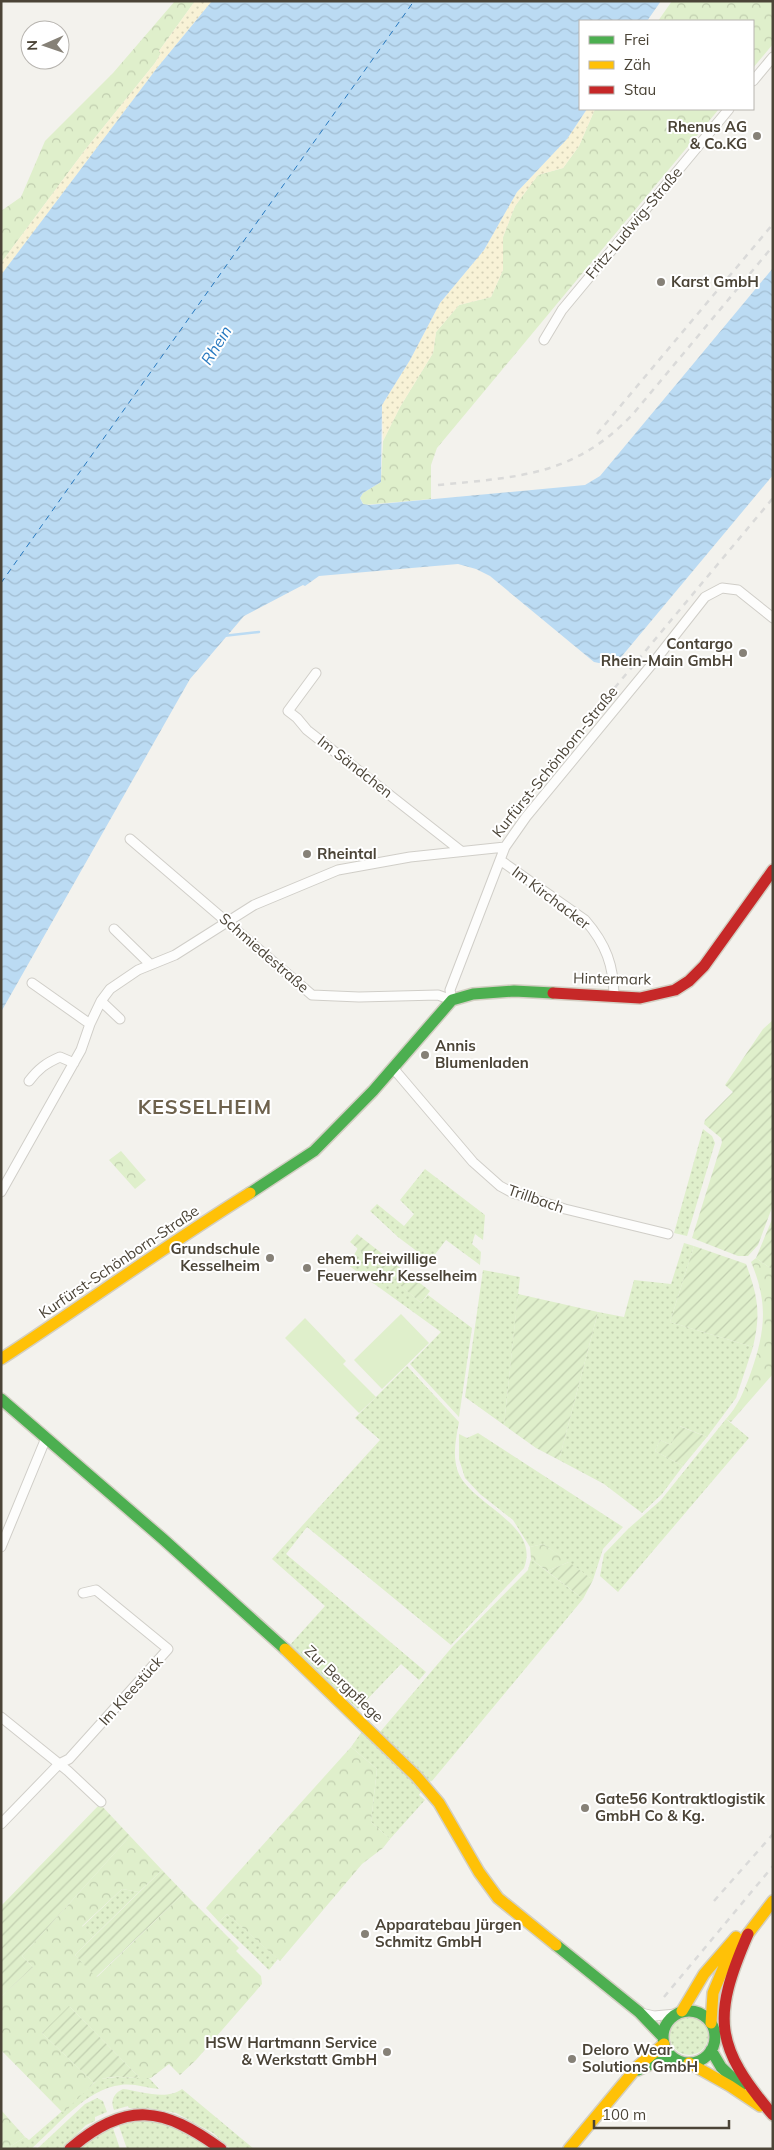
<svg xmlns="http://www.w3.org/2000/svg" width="774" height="2150" viewBox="0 0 774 2150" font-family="Mulish,sans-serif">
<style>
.grass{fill:url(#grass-dots)}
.forest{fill:url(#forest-crowns)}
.sand{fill:url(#sand-dots)}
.garden{fill:url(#garden-furrows)}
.pitch{fill:#dfefcb}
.water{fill:url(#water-waves)}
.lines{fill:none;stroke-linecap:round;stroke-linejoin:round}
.stream{stroke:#bbdbf3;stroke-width:2.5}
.ferry{stroke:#2779c0;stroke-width:1;stroke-dasharray:6 5;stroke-linecap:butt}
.street-casing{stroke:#d0cec8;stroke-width:11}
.fast-casing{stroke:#d3cfc3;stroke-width:14}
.slow-casing{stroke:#d3cfc3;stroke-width:14}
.jam-casing{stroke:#d3cfc3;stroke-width:14}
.street{stroke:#fdfdfc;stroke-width:9}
.fast{stroke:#4caf50;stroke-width:11}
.slow{stroke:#ffc107;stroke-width:11}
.jam{stroke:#c62828;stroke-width:11}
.rail{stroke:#dadad9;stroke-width:2.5;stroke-dasharray:6 6;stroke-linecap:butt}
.poi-dot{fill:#868177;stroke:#fff;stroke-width:2}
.labels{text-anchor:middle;stroke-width:4;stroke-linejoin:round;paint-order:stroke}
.poi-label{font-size:15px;font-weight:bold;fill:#4b4437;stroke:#fff;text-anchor:start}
.street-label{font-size:15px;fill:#4b4437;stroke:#fff}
.water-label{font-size:16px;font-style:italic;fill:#2779c0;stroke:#fff}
.district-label{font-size:20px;font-weight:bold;letter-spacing:1px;fill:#6e624d;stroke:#fff}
</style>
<defs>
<pattern id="grass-dots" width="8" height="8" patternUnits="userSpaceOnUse" patternTransform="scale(1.25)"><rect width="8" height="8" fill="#dfefcb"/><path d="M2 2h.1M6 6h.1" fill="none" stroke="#c1ceaf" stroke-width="1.8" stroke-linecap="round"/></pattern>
<pattern id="forest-crowns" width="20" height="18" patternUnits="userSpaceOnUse" patternTransform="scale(1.25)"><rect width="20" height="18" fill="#dfefcb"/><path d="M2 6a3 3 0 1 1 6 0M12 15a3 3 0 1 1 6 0" fill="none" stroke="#c1ceaf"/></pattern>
<pattern id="sand-dots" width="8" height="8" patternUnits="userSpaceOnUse" patternTransform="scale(1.25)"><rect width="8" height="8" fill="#f8f2d6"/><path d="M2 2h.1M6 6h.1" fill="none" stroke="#d6d1b8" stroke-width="1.8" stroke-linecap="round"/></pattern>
<pattern id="garden-furrows" width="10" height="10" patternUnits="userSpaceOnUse" patternTransform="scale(1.25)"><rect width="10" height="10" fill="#dfefcb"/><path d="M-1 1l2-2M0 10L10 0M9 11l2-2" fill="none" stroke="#c1ceaf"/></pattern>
<pattern id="water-waves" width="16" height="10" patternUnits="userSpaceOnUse" patternTransform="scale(1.25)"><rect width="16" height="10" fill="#bbdbf3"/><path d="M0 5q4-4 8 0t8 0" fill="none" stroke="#a2bdd1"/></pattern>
</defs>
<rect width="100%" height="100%" fill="#f3f2ed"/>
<path class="grass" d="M703 1129 712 1136 715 1143 687 1236 674 1233Z
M425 1169 485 1215 483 1240 475 1234 472 1244 481 1252 480 1265 446 1240 430 1261 398 1237 370 1211 377 1204 404 1226 414 1214 400 1200Z
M684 1243 694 1246 670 1322 753 1347 736 1398 707 1437 680 1426 671 1445 660 1440 655 1451 683 1466 662 1494 642 1513 604 1484 559 1460 598 1312 624 1317 634 1280 671 1284Z
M358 1248 421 1303 428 1295 472 1328 459 1417 410 1364 441 1332 348 1265Z
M483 1270 520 1277 504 1425 465 1397Z
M407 1366 459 1422C456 1438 452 1455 458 1472 471 1505 541 1524 524 1568L451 1645 307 1527 286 1554 426 1672 419 1680 401 1664 358 1709 289 1646 325 1606 272 1559 380 1440 355 1418Z
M726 1419 749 1438 618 1592 600 1576 604 1554 628 1529 661 1500Z
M478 1433 623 1527 603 1549 593 1580 543 1544 530 1547 513 1520 480 1494 465 1478 459 1459V1434L467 1438Z
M531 1559 583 1599 432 1781 428 1782 380 1732 453 1646 528 1570Z
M363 1730 423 1789 419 1795 425 1800 390 1839 371 1822 377 1769 351 1747Z
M122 1889 139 1892 93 1937 82 1927Z
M227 1914 278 1959 269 1970 219 1922Z
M670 2036a19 19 0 1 1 38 0a19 19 0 1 1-38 0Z
M117 2077 149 2078 159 2089C147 2088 133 2083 121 2085 87 2088 56 2127 31 2149H12L11 2146 25 2137 29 2140 99 2079Z
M123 2089C141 2091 166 2101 182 2089L254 2149H231L213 2133 176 2113 149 2108H129L128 2106 114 2110C110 2100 114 2093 123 2089Z
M97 2098 103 2101 107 2112 95 2117V2121L86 2125 62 2149H37L85 2104Z
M141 2120 176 2125 213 2149H127L119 2126Z
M113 2128 120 2149H77L99 2134Z"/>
<path class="forest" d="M175 1H195L159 51 161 53 155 63 85 150 1 263V211L21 197 45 141 113 73Z
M672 1H773V44L753 68V21H658Z
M595 109H719L437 448 431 465V499L364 505 360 498 363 493 381 482 383 441 400 407 433 353 436 332 459 305 491 297 503 270V237L515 206 538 175 563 168 579 146Z
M121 1151 146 1180 135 1189 109 1160Z
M756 1258 773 1270V1374L731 1422 726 1419C738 1406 744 1391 750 1375 765 1333 769 1304 751 1262Z
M543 1544 569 1562 547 1571 531 1559 530 1547Z
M351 1747 377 1769 371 1822 390 1839 383 1848 362 1864 280 1961 227 1914 219 1922 206 1908Z
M130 1836 162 1870 139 1892 122 1889 82 1926 93 1937 75 1955 97 1977 184 1893 239 1948 236 1951 261 1976 262 1984 196 2060 180 2075 169 2064 151 2078H140L70 2007 42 2033 94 2083 63 2113 1 2050V1997L33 1967 22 1956Z
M1 2110 25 2137 11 2146 12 2149H1Z"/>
<path class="sand" d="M195 1H212L157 68 1 275V263L85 150 155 63 161 53 159 51Z
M587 109H595L579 146 563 168 538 175 515 206 503 237V270L491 297 459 305 436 332 433 353 400 407 383 441 382 405 410 360 440 303 484 250 517 192 567 139Z"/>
<path class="garden" d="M773 1020V1205L758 1245 748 1256H738L692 1238 722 1142 721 1138 704 1124 705 1120 733 1092 725 1085 763 1029Z
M773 1217V1270L756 1258Z
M357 1234 430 1291 421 1303 350 1242Z
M694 1246 746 1264C758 1297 761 1313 753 1347L670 1322Z
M518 1294 598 1312 559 1460 536 1448 504 1425Z
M679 1426 707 1437 683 1466 655 1451 660 1440 671 1445Z
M569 1562 593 1580 583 1599 547 1571Z
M100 1804 130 1836 22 1956 33 1967 1 1997V1906Z
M162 1870 184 1893 96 1977 75 1955Z
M69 2006 140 2078C125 2077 106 2074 94 2083L42 2033Z"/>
<path class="pitch" d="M401 1314 429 1343 382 1389 354 1360Z
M305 1318 346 1361 343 1364 376 1397 359 1413 285 1338Z"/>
<path class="water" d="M212 1H661L647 21H580V109H587L567 139 517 192 484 250 440 303 410 360 382 405 381 482 363 493 360 498 363 504 369 505 585 485 600 476 773 268V475L622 656C614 663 605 665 594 662L490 576 476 569 458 564 319 576 305 586 303 585 244 616 190 679 1 1012V275L157 68Z"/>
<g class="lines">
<path class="stream" d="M223 636 259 632"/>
<path class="ferry" d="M1 583 414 1"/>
<g class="street-casing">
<path id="street" d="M753 81 773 57
M544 340 562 310 729 109
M316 673 288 711 297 718 307 730 461 851
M130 839 312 995 359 997 438 995 452 1000
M500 860 585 920C606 944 614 966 614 997
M114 929 150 964
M32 983 90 1024
M452 1000 450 990 505 847 526 817 657 658 705 597 722 588 738 590 773 618
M101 1001 120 1019
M393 1068 473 1162 500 1186 513 1193 565 1209 668 1234
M29 1081C38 1069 46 1063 60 1057L74 1063
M1 1192 81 1050 90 1024 101 1001 110 989 138 970 175 955 254 905 338 870 410 857 505 847
M1 1547 46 1438
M1 1717 68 1771 101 1802
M1 1824 59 1764 69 1759 168 1649 96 1590 83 1593
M641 2013 654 2016 676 2014"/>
</g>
<g class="fast-casing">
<path id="fast" d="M250 1193 314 1151 373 1091 452 1000 473 994 514 991 553 993
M1 1399 163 1539 285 1649
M556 1945 639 2012 663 2037
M663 2037a26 26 0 1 1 52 0a26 26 0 1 1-52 0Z
M711 2050 721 2067 741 2086
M638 2070 653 2063 677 2060"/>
</g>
<g class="slow-casing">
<path id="slow" d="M1 1359C85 1304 165 1246 250 1193
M285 1649 416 1776 439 1803 479 1872 498 1898 556 1945
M682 2011 704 1974 736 1937
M711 2023 713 1993 725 1964 773 1901
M689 2063 730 2086 760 2106
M569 2149 638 2066 664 2044"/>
</g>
<g class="jam-casing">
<path id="jam" d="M553 993 640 998 675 990 689 981 704 966 773 870
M748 1934C712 2017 714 2046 773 2115
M70 2149C126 2100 164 2107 221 2149"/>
</g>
<use href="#street" class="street"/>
<use href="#fast" class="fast"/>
<use href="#slow" class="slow"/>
<use href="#jam" class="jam"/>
<path class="rail" d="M597 434 773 224
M438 485C519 477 574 476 633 414L773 246
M607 697 773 498
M714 1901 773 1834
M664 1997 773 1866"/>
</g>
<g class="poi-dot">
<circle cx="757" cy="136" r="5"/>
<circle cx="661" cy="282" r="5"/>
<circle cx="743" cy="653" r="5"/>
<circle cx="307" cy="854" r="5"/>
<circle cx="425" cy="1055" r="5"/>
<circle cx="270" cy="1258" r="5"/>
<circle cx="307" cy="1268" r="5"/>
<circle cx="585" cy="1808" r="5"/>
<circle cx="365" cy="1934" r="5"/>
<circle cx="387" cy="2052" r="5"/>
<circle cx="572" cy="2059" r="5"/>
</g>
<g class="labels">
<g class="poi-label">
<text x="747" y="132" text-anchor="end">Rhenus AG<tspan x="747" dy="17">&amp; Co.KG</tspan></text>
<text x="671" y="287">Karst GmbH</text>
<text x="733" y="649" text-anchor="end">Contargo<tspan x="733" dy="17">Rhein-Main GmbH</tspan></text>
<text x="317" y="859">Rheintal</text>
<text x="435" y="1051">Annis<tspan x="435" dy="17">Blumenladen</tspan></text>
<text x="260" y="1254" text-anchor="end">Grundschule<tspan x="260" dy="17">Kesselheim</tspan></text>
<text x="317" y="1264">ehem. Freiwillige<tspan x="317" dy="17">Feuerwehr Kesselheim</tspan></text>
<text x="595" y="1804">Gate56 Kontraktlogistik<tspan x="595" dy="17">GmbH Co &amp; Kg.</tspan></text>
<text x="375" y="1930">Apparatebau Jürgen<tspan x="375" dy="17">Schmitz GmbH</tspan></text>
<text x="377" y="2048" text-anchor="end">HSW Hartmann Service<tspan x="377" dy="17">&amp; Werkstatt GmbH</tspan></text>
<text x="582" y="2055">Deloro Wear<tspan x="582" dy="17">Solutions GmbH</tspan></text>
</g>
<g class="street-label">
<text transform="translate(634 223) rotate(-50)" y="5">Fritz-Ludwig-Straße</text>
<text transform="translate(555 762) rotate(-51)" y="5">Kurfürst-Schönborn-Straße</text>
<text transform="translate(355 767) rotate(38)" y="5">Im Sändchen</text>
<text transform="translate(551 898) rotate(37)" y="5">Im Kirchacker</text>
<text transform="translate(264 953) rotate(41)" y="5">Schmiedestraße</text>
<text transform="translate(612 979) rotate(1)" y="5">Hintermark</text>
<text transform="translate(536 1199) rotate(19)" y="5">Trillbach</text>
<text transform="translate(119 1262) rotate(-34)" y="5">Kurfürst-Schönborn-Straße</text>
<text transform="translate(344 1684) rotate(44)" y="5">Zur Bergpflege</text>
<text transform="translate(131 1691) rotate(-48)" y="5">Im Kleestück</text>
</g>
<g class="water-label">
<text transform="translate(216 345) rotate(-58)" y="6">Rhein</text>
</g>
<g class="district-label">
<text x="205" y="1114">KESSELHEIM</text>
</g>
</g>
<rect width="774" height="2150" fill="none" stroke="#4b4437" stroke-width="5"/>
<rect x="579" y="20" width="175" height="90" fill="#ffffff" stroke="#b7b4af"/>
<rect x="589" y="36" width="25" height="8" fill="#4caf50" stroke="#b7b4af"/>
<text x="624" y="45" font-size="15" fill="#4b4437">Frei</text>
<rect x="589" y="61" width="25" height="8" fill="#ffc107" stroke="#b7b4af"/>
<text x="624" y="70" font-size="15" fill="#4b4437">Zäh</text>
<rect x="589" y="86" width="25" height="8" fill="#c62828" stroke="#b7b4af"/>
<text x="624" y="95" font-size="15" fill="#4b4437">Stau</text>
<g transform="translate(45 45) rotate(268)"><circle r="24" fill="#ffffff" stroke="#b7b4af"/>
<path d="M0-4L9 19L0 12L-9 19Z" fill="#868177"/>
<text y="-8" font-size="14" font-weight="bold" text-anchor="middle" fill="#4b4437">N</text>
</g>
<path d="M594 2120v8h135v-8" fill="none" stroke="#4b4437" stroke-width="2.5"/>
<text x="602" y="2120" font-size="15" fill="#4b4437" stroke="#ffffff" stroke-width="4" paint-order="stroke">100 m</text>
</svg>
